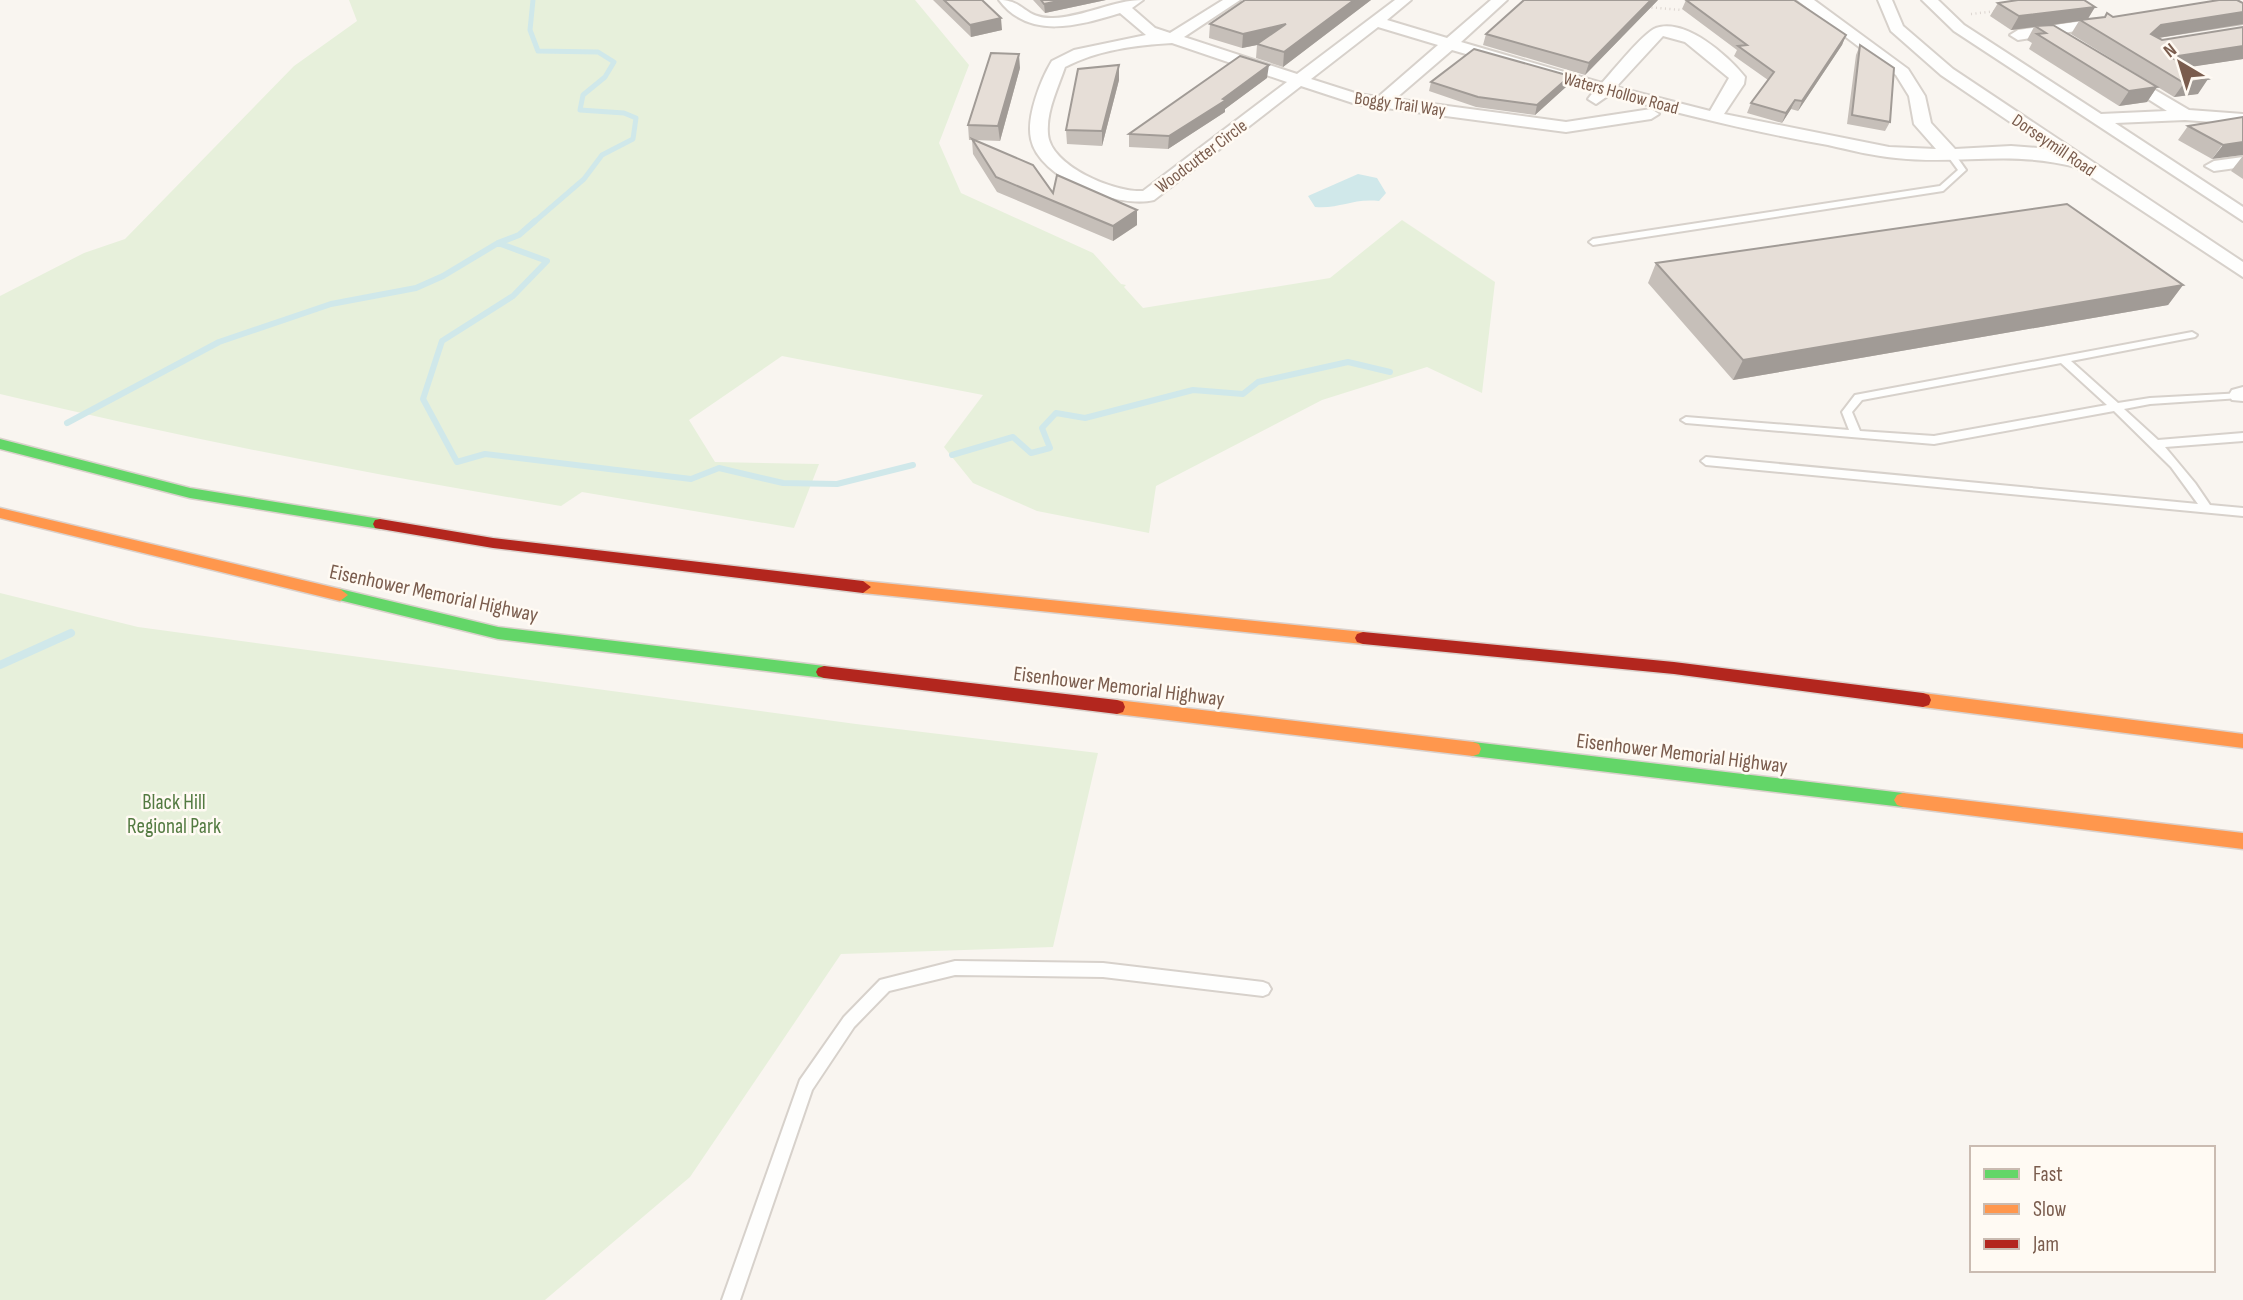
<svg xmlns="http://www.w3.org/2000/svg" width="2243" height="1300" viewBox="0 0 2243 1300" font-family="'Sofia Sans Condensed',sans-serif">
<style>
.green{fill:#e7f0db}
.water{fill:#d0e8ea}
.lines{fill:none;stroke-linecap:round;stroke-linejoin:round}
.stream-far2{stroke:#d0e8ea;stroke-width:5}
.stream-far1{stroke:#d0e8ea;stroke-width:6}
.stream{stroke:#d0e8ea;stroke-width:8}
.lane-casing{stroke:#d7d1cb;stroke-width:4}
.street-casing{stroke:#d7d1cb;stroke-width:4}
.fast-casing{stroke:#dad1cc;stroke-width:3}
.slow-casing{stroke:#dad1cc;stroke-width:3}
.jam-casing{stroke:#dad1cc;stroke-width:3}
.path{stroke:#dcd5d0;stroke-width:2.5;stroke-dasharray:1 3.5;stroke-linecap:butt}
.lane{fill:#fefefd;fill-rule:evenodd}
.street{fill:#fefefd;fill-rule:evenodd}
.fast{fill:#63d668;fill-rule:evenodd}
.slow{fill:#ff974d;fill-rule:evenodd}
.jam{fill:#b3261e;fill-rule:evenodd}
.wall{fill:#c6bfb9}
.shaded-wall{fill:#a19b96}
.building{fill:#e6ded7;stroke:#a19b96;stroke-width:2}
.labels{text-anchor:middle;stroke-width:5;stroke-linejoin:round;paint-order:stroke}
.far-street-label{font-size:18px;fill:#7a5c4d;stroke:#fffaf3}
.street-label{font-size:21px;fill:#7a5c4d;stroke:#fffaf3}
.park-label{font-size:21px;fill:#537a41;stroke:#fffaf3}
</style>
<rect width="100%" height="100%" fill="#f9f5f0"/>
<path class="green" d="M349 0H915L969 65 939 143 961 193 1093 253 1121 284 1126 285 1124 287 1143 308 1330 278 1402 220 1495 282 1482 393 1427 367 1322 400 1156 486 1149 533 1037 511 973 483 944 447 983 395 782 356 689 420 715 462 819 464 794 528 582 492 561 506C373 475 186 439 0 394V296L84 253 125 239 294 66 357 21Z
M0 593 138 627 856 724 1098 753 1053 947 841 954 690 1177 545 1300H0Z"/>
<path class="water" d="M1358 174 1377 178 1386 193 1379 201C1352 198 1341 209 1315 207L1308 196Z"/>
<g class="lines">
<path class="stream-far2" d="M533 0 530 30 538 51 598 52 614 62 605 77 583 95 580 110 624 113 636 118 633 139 602 155 584 179 533 223"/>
<path class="stream-far1" d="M498 243 547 261 513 296 442 341 423 399 457 462 485 454 691 479 719 468 783 483 837 484 913 465
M67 423 219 342 331 304 416 288 443 276 498 243 519 235 535 221
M952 455 1013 437 1031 453 1050 448 1042 428 1056 413 1085 418 1193 390 1243 394 1258 382 1348 362 1390 372"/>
<path class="stream" d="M0 665 71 633"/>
<g class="lane-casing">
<path id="lane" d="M1948 153H1954L1966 170 1943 191 1593 245 1589 242 1593 239 1940 186 1958 170 1947 155Z
M2192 332 2197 335 2195 337 2071 361 2118 403 2150 398 2243 393V397L2240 398 2150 404 2124 409 2158 440 2243 433V441L2165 447 2195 483 2210 505 2243 508V516L1706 465 1701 461 1706 457 2198 504 2171 467 2114 411 1934 444 1686 423 1681 420 1686 417 1849 430 1842 412 1855 395ZM2061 363 2107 405 1934 436 1860 431 1852 412 1862 400Z
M955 961 1103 963 1263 982 1268 984 1271 989 1268 994 1263 996 1103 977 955 975 889 991 854 1027 812 1090 740 1300H722L800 1080 844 1017 880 980Z"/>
</g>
<g class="street-casing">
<path id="street" d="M999 0C1025 0 1024 19 1053 18 1085 17 1113 0 1143 0L1132 8 1155 28 1170 33 1223 0H1240L1184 37 1297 74 1395 0H1411L1387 20 1447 38 1491 0H1507L1461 42 1602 83C1613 71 1643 33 1656 28 1686 18 1728 56 1745 77L1744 84 1724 114 1889 147 1936 149 1914 124 1909 96 1896 75 1797 0H1814L1908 69 1925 96 1931 123 1955 149 2011 146 2050 149 1941 75 1891 31 1878 0H1892L1903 26 1953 69 2243 262V277L2076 167C2010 150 1960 165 1896 158 1873 156 1850 150 1828 145 1754 132 1681 114 1609 95L1596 104 1588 99 1594 91 1452 50 1395 99 1566 122 1651 109 1659 114 1651 119 1566 132 1356 104 1301 86 1154 200C1118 209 1039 179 1031 139 1026 117 1041 79 1052 61L1074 50 1146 35 1120 13C1078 26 1029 40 999 0ZM1378 27 1438 45 1378 97 1358 94 1311 79ZM1663 36 1685 42 1729 78 1710 111 1616 87ZM1172 43 1287 82 1143 191C1115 193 1050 166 1048 134 1046 111 1058 88 1065 67 1098 50 1136 45 1172 43Z
M1922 0H1938L1964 25 2101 114 2167 111 2115 78 2113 75 2121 70 2189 110 2243 114V124L2185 120 2115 123 2243 207V221L1954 31Z
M2091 20 2096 22V28L2018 40 2010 35 2018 30Z
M2243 157V167L2214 171 2205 166 2214 161Z
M2243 387V401L2232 400 2229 395 2232 390Z"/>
</g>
<g class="fast-casing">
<path id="fast" d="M0 439 190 488 380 519 387 524 380 529 190 498 0 449Z
M340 589 498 627 824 666 830 668 832 672 830 676 824 678 498 639 335 599 332 595 335 591Z
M1473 742 1903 793 1909 795 1912 800 1909 805 1903 807 1473 756 1467 754 1465 749 1467 744Z"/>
</g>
<g class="slow-casing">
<path id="slow" d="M0 508 340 589 348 595 340 601 0 518Z
M863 581 1363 632 1369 634 1371 638 1369 642 1363 644 863 593 855 587Z
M1923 693 2243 734V748L1923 707 1917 705 1915 700 1917 695Z
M1117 700 1473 742 1479 744 1481 749 1479 754 1473 756 1117 714 1111 712 1109 707 1111 702Z
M1903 793 2243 833V849L1903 807 1897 805 1894 800 1897 795Z"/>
</g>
<g class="jam-casing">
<path id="jam" d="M380 519 493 538 863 581 871 587 863 593 493 548 375 528 373 524 375 520Z
M1363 632 1674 662 1923 693 1929 695 1931 700 1929 705 1923 707 1674 674 1363 644 1357 642 1355 638 1357 634Z
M824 666 1117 700 1123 702 1125 707 1123 712 1117 714 824 678 818 676 816 672 818 668Z"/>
</g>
<path class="path" d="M1647 7 1681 10
M1971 14 1997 11"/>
<use href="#lane" class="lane"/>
<use href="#street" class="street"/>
<use href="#fast" class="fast"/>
<use href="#slow" class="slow"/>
<use href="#jam" class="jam"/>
</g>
<path class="wall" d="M933 0H982L1002 30 971 37Z
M1033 0H1106L1045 13Z
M1245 0H1371L1283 67 1256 58 1257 45 1242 48 1209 38 1210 24Z
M1658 0 1585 75 1483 45 1486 34Z
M1686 0 1846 35 1842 45 1798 111 1791 109 1782 123 1747 113 1751 103 1768 80 1734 56 1737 50 1682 9Z
M1998 3 2095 7 2088 19 2243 3V25L2158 38 2162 40 2243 27V59L2188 67 2198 94 2174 97 2071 34 2079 21 2054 25 2157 87 2147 102 2119 106 2029 49 2032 43 2027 40 2034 27 2011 30 1990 16Z
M1860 45 1890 122 1885 131 1847 124 1856 55Z
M1119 65V80L1102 146 1067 144 1066 130Z
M1020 68 1000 141 974 140 1053 193 1137 210V225L1113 241 997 192 973 154 972 140H969L968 125Z
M1267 78 1225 109V112L1168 149 1129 147V134Z
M1431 82 1567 86 1535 115 1476 107 1429 91Z
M2243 117 2212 159 2178 140 2188 126Z
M2242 157H2243V179L2231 171Z
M1656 263 2183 285 2168 305 1733 380 1648 283Z"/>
<path class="shaded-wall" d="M1063 0H1106L1045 13 1044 4Z
M1354 0H1371L1283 67 1284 52Z
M1651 0H1658L1585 75 1589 63Z
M2095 7 2087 20 2036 27 2035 26 2034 27 2011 30 2019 16Z
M2243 12V24L2152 39 2151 34 2161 25Z
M1001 18 1002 30 971 37 970 25Z
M1286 24 1257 44V45L1242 48 1243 34Z
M1846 35 1842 45 1798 111 1802 101Z
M2243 46V59L2164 71 2171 57Z
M1019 54 1020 68 1000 141 998 126Z
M1119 65V80L1102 146V131Z
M1269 65 1267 78 1225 109V112L1168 149 1169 136Z
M1570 76 1567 86 1535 115 1537 105Z
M2208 79 2198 94 2174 97 2184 83Z
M2157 87 2147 102 2119 106 2129 91Z
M1795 100 1791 109 1782 123 1786 113Z
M2243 142V155L2212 159 2223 145Z
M1137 210V225L1113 241V226Z
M2183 285 2168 305 1733 380 1743 360Z"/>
<path class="building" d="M944 0H982L1001 18 970 25Z
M1041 0H1063L1044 4Z
M1245 0H1354L1284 52 1257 44 1286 24 1243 34 1210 24Z
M1524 0H1651L1589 63 1486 34Z
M1686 0H1794L1846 35 1802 101 1795 100 1786 113 1751 103 1774 72 1738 46 1747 45Z
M2018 0H2084L2095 7 2019 16 1998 3Z
M2219 0H2237L2243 3V12L2161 25 2151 34 2162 40 2243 27V46L2171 57 2208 79 2184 83 2080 20 2105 17 2107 13 2113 17Z
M2053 25 2157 87 2129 91 2037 34 2046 33 2035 26Z
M1860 45 1894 68 1890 122 1852 115Z
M1474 49 1570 76 1537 105 1478 97 1431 82Z
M991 53 1019 54 998 126 968 125Z
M1240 56 1269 65 1223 99 1226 100 1169 136 1129 134Z
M1119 65 1102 131 1066 130 1078 69Z
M2243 117V142L2223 145 2188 126Z
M972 139 1033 165 1053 193 1057 175 1137 210 1113 226 996 177Z
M2067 204 2183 285 1743 360 1656 263Z"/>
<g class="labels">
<g class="far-street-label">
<text transform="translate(1621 93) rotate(15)" y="6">Waters Hollow Road</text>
<text transform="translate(1400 104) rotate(8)" y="6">Boggy Trail Way</text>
<text transform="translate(2054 145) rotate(34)" y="6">Dorseymill Road</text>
<text transform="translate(1201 156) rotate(-37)" y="6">Woodcutter Circle</text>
</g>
<g class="street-label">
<text transform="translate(434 593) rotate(12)" y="7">Eisenhower Memorial Highway</text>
<text transform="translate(1119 686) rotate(7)" y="7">Eisenhower Memorial Highway</text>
<text transform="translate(1682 753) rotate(7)" y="7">Eisenhower Memorial Highway</text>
</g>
<g class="park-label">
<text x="174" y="809">Black Hill<tspan x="174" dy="24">Regional Park</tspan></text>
</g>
</g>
<rect x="1970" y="1146" width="245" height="126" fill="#fffaf3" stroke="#cabbb1" stroke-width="2"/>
<rect x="1984" y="1169" width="35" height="10" fill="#63d668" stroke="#cabbb1" stroke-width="2"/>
<text x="2033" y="1181" font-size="21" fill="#7a5c4d">Fast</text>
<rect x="1984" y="1204" width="35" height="10" fill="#ff974d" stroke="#cabbb1" stroke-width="2"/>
<text x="2033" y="1216" font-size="21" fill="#7a5c4d">Slow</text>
<rect x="1984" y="1239" width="35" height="10" fill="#b3261e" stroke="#cabbb1" stroke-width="2"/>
<text x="2033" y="1251" font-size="21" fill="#7a5c4d">Jam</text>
<g transform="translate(2180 63) rotate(322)" stroke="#fffaf3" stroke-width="5" paint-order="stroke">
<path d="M0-5L12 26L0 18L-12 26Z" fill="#7a5c4d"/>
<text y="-10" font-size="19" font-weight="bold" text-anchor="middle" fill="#7a5c4d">N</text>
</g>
</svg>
